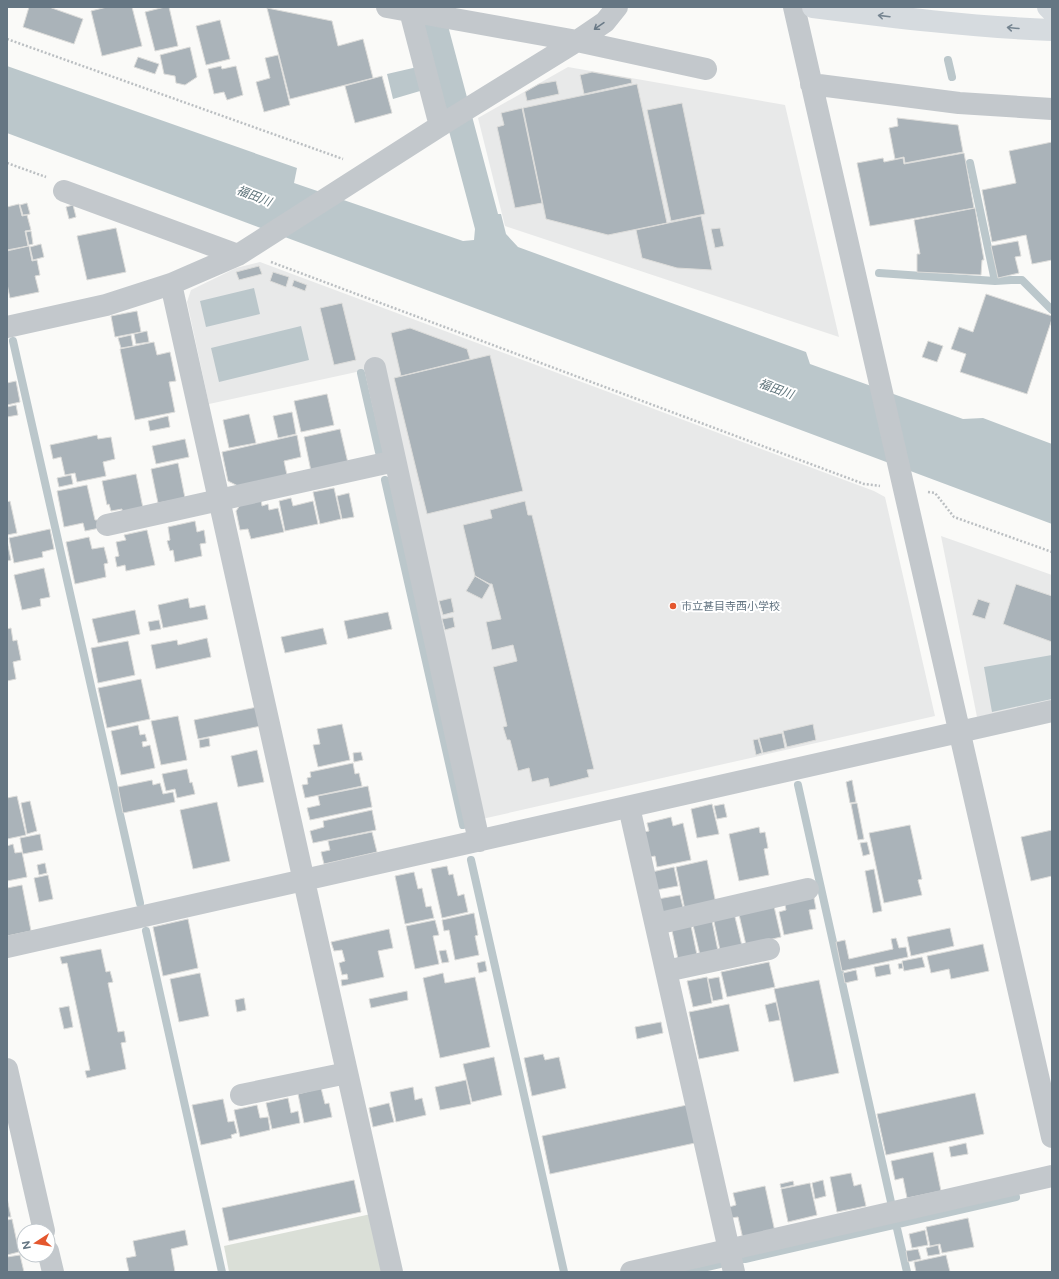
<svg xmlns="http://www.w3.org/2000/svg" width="1059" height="1279" viewBox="0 0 1059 1279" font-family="Figtree,'Noto Sans JP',sans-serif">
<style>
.built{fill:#e8e9e9}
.green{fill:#dadfd7}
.water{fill:#bbc7cb}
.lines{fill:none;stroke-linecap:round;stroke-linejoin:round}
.stream{stroke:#bbc7cb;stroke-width:8}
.building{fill:#aab3b9;stroke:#dcdcda}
.path{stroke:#bbbfc2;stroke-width:2.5;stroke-dasharray:2 2;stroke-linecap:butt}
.minor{stroke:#c3c8cc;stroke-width:22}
.highway{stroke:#d6dbdf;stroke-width:22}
.oneway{stroke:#768591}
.oneway2{stroke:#6a7a87}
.poi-dot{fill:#e4572e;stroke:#fff;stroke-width:1.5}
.labels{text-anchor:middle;stroke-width:4;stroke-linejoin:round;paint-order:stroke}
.poi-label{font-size:11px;fill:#657683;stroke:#fff;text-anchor:start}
.water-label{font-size:12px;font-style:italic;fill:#60757c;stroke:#fff}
</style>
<rect width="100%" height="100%" fill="#fafaf8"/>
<path class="built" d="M568 67 785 105 839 337 505 226 478 118Z
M260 262 874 491 885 497 935 716 482 819 384 366 209 404 187 302 191 290 236 268Z
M941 536 1052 575V702L977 717Z"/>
<path class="green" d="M371 1214 383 1272H229L224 1246Z"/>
<path class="water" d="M419 7H443L498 214H501L506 234 518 247 806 352 810 364 963 419 983 418 1052 444V524L7 133V66L297 168 294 183 463 241 474 240 475 229 437 86 393 99 387 74 413 68 433 60Z
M254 288 260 314 206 327 200 301Z
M301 326 309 360 219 382 211 348Z
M1052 655V699L992 712 984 667Z"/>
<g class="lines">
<path class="stream" d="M948 60 952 77
M970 163 995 281 1011 280H1022L1052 310
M879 273 995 281
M13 341 140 903
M361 373 379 452
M385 480 463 825
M798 785 891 1202
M471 860 564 1272
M146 931 222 1272
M896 1224 907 1272
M745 1259 1016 1197
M686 1272 720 1264"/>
</g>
<path class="building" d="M29 7H49L83 19 74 44 23 27Z
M107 7H132L142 46 102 56 91 11Z
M165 7H169L178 46 155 51 145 12Z
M267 8 332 21 338 46 363 39 373 78 290 99Z
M220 20 230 59 206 65 196 26Z
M190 47 197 77 185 85 176 83 175 76 164 74 160 55Z
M278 55 290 105 264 112 256 82 270 78 265 58Z
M138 57 159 64 155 74 134 67Z
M221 66 222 69 236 66 243 95 227 100 224 92 214 94 208 69Z
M592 72 631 79 632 83 584 94 580 75Z
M382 76 392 113 355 123 345 86Z
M556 81 559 94 527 101 525 92 539 84Z
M637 84 667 223 608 235 546 219 523 108Z
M682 103 705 214 671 221 647 110Z
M522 108 542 203 515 208 497 127 504 125 501 113Z
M897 118 958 125 963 152 905 163 904 157 895 159 889 128 898 126Z
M1052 142V260L1032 264 1026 235 992 242 982 190 1016 183 1009 151Z
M964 153 974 208 870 226 857 163 883 158 884 162 903 158 904 164Z
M27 203 30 214 23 215 20 205Z
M19 204 22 216 27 215 31 230 25 231 28 246 7 250V207Z
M73 205 76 217 69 219 66 207Z
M975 208 984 260H982L981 275 917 272V254H920L914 220Z
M701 216 712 270 677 268 642 258 636 230Z
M116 228 126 272 87 280 77 236Z
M720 228 724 246 715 248 711 229Z
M31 231 33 244 29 245 26 232Z
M1018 241 1021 256 1015 257 1019 273 998 278 991 246Z
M41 244 44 257 33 260 30 247Z
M29 246 32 261 37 260 40 275 35 276 39 292 10 298 7 284V251Z
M259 266 262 274 239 280 236 272Z
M273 272 289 277 286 287 270 281Z
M294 280 307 285 305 291 292 286Z
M986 294 1052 316V319L1027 394 960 372 966 354 951 349 959 327 973 332Z
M342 303 356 360 334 365 320 308Z
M137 311 141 332 115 337 111 316Z
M410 328 467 349 470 359 401 376 391 333Z
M147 331 149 342 136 344 134 334Z
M131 335 133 346 121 348 118 338Z
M928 341 943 346 937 362 922 357Z
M154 342 157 355 170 352 176 381 169 382 175 412 135 420 120 349Z
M490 355 523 491 427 514 394 378Z
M16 381 20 402 7 405V383Z
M327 394 334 425 301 432 294 401Z
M16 405 18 415 7 417V407Z
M292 412 296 434 278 438 273 416Z
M249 414 256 443 229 448 223 420Z
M168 416 170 427 150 431 148 421Z
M340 429 348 463 311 471 304 437Z
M97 435 98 439 111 437 115 459 103 462 106 476 77 482 75 473 65 475 61 457 53 459 50 445Z
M297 435 301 457 284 461 287 475 238 486 228 481 222 452Z
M185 439 189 457 156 464 152 446Z
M178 463 185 498 158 503 151 469Z
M136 474 143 508 122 513V509L111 511 109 504 107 505 102 481Z
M71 475 73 484 59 487 57 478Z
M87 485 95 520H98L100 528 85 531 83 523 64 527 57 491Z
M334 488 341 519 320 524 313 492Z
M349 493 354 517 342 519 337 496Z
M291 498 293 506 313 501 318 524 285 531 279 501Z
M261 500 262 506 268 504 269 510 278 508 284 532 251 539 248 529 240 530 236 511 241 504Z
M10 501 17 533 7 535V502Z
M525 501 528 515H532L594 769 587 770 589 777 550 787 548 778 532 782 529 768 518 771 510 740H507L503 727 507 726 493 667 517 661 513 645 492 650 486 622 501 619 492 584H490L475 576 463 525 492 518 490 510Z
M195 521 197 532 204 530 206 543 200 544 202 556 175 562 173 550 170 551 167 541 170 540 168 527Z
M50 529 54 549 42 552 43 557 14 563 9 538Z
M147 530 155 565 126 571 125 565 117 567 115 557 119 556 116 542 126 540 124 535Z
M89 537 92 549 104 547 108 563 104 564 106 577 75 584 66 542Z
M7 541 11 560 7 561Z
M44 568 50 597 40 599 41 606 22 610 14 575Z
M475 576 490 585 482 599 466 591Z
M1016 584 1052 596V642L1003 624Z
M188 598 190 608 205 605 208 619 163 628 158 605Z
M451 598 454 612 443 615 439 601Z
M978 599 990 603 985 619 972 615Z
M135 610 140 634 98 643 92 619Z
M388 612 392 629 348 639 344 621Z
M453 617 455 627 445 630 442 619Z
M159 620 161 629 150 631 148 622Z
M11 628 13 641 17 640 21 660 13 662 16 679 7 681V629Z
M323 628 327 644 285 653 281 637Z
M207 638 211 657 156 669 151 645 177 640 178 645Z
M128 641 135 675 98 683 91 648Z
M141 679 150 719 107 728 98 688Z
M257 707 261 726 198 739 194 720Z
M178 716 187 760 161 765 151 721Z
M342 724 350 760 318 767 313 745 320 744 317 729Z
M813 724 816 740 787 747 783 731Z
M138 725 140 735 145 734 147 741 142 742 143 747 150 745 155 768 121 775 111 731Z
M782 733 785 748 763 753 759 738Z
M209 738 210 746 200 748 199 740Z
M758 739 762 753 756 755 753 740Z
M257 750 264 782 238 787 231 756Z
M361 752 363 760 354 762 353 753Z
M353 763 355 774 359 773 362 786 305 798 302 785 308 784 307 778 311 777 310 772Z
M187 769 190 783 192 782 195 794 177 798 175 789 166 791 162 774Z
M152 780 153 785 160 783 163 794 173 792 175 802 123 813 118 787Z
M852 780 856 802 850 803 846 782Z
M368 786 372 807 310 820 307 808 320 805 318 796Z
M17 796 26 835 7 839V798Z
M30 801 37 831 27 834 21 803Z
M217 802 230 861 193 869 180 810Z
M857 803 864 839 858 840 851 804Z
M712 804 719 834 697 838 691 809Z
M724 804 727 817 717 819 714 806Z
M372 810 376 830 313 843 310 831 324 827 323 821Z
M671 817 673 826 683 823 691 860 657 867 655 856 650 857 644 832 649 831 647 823Z
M910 825 922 879 918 880 922 895 884 903 869 833Z
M759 827 760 833 765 832 768 848 764 849 769 875 739 881 729 834Z
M1052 830V876L1031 881 1021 837Z
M372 832 377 852 324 864 321 852 330 850 328 841Z
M40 834 43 850 23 854 20 838Z
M867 842 870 854 863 856 860 843Z
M13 844 15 853 22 852 27 877 7 881V846Z
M707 860 716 904 685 910 676 867Z
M45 863 47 873 39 875 37 865Z
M447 866 449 875 453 874 458 896 464 894 468 912 442 918 431 869Z
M674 867 678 886 656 890 652 872Z
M874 869 882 911 873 913 865 871Z
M414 872 418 889 422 888 426 907 431 906 434 918 405 924 395 876Z
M48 875 53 899 39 902 34 878Z
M22 885 31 931 7 936V888Z
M813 893 816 909 809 910 813 929 784 935 779 912 786 910 784 899Z
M680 895 684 912 662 916 658 899Z
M773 902 781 937 746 945 738 910Z
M474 913 478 935 475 936 479 955 455 960 449 930 444 931 442 920Z
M734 913 742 946 720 950 713 917Z
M188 919 198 968 163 976 153 927Z
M435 920 439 935 433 936 439 964 415 969 406 926Z
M690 921 697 955 678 959 671 926Z
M712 921 718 951 700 955 693 925Z
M950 928 954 946 911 956 907 937Z
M389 929 393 948 378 951 384 977 342 986 341 980 348 979 347 974 342 975 339 963 345 961 342 950 334 951 331 942Z
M896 938 899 948 906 947 908 957 842 971 836 942 845 940 849 959 893 949 891 939Z
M983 944 989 971 951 979 949 969 931 973 927 956Z
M101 949 106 972 110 971 113 982 108 983 118 1032 124 1031 126 1042 121 1043 126 1069 87 1078 85 1071 90 1070 67 963 62 964 60 957Z
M446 950 449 962 442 963 439 951Z
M922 957 925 967 904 971 902 961Z
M485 961 487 971 479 973 477 963Z
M769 962 775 987 727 997 721 972Z
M902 963 903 968 899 969 898 964Z
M889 964 891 974 876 977 874 967Z
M856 970 858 980 845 983 843 973Z
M200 973 209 1016 179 1022 170 979Z
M443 973 445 983 475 977 490 1047 440 1058 423 978Z
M707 977 712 1003 693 1007 687 981Z
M719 977 723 999 713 1001 708 979Z
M819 980 839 1073 794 1082 774 989Z
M407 991 408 1000 371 1008 369 999Z
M244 998 246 1010 237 1012 235 1000Z
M776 1002 780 1020 769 1022 765 1005Z
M729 1004 739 1051 699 1059 689 1012Z
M69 1006 73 1027 64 1029 59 1008Z
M661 1022 663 1033 637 1039 635 1027Z
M543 1054 545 1060 559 1057 566 1088 532 1096 524 1058Z
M494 1057 502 1095 472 1102 463 1064Z
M466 1080 471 1104 440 1110 435 1087Z
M413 1087 415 1100 422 1098 426 1115 396 1122 390 1092Z
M321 1088 325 1104 329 1103 332 1117 304 1123 298 1094Z
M975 1093 984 1134 886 1155 877 1114Z
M288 1098 291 1113 298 1111 300 1123 272 1129 266 1103Z
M223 1099 228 1122 234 1121 237 1133 231 1135 232 1138 201 1145 192 1105Z
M389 1103 394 1122 373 1127 369 1108Z
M257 1105 260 1118 268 1117 270 1130 240 1137 234 1110Z
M687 1105 695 1143 550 1174 542 1136Z
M966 1143 968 1154 951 1157 949 1147Z
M933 1152 941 1191 907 1198 903 1178 895 1180 891 1161Z
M851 1173 854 1186 861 1184 866 1206 837 1212 830 1177Z
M354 1180 361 1212 229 1241 222 1208Z
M823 1180 826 1196 815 1199 812 1183Z
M793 1181 794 1185 781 1188 780 1184Z
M810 1183 817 1215 788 1222 781 1189Z
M765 1186 775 1232 743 1239 738 1217 731 1218 729 1207 736 1205 733 1193Z
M7 1198 11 1217H7Z
M968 1218 974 1247 942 1253 940 1244 930 1246 926 1227Z
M12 1219 19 1252 7 1255V1220Z
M185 1230 188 1245 171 1249 175 1272H129L126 1258 136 1256 133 1241Z
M925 1230 928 1245 912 1248 909 1234Z
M938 1245 940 1254 928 1256 926 1248Z
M918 1249 921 1259 908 1262 906 1251Z
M20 1255 24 1272H7V1257Z
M946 1255 950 1272H916L914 1262Z"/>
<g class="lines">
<path class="path" d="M7 39 343 159
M7 163 46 177
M271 262 864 484 880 486
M928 492 935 493 954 517 1052 552"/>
<path class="minor" d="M387 7 577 41 706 69
M794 7 1052 1137
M410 11 440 126
M811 84 959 103 1052 109
M64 191 238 255
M171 284 304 881 392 1272
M7 327 106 305 171 284 238 255 446 122 577 41 605 22 617 7
M375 368 479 841
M107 525 395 461
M629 807 734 1272
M656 924 808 889
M7 947 1052 711
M666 971 769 949
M7 1069 44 1231
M241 1095 347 1073
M48 1251 53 1272
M631 1272 1052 1176"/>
<path class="highway" d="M813 7C892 17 972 27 1052 30
M1048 7 1052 11"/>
</g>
<defs><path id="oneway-shaft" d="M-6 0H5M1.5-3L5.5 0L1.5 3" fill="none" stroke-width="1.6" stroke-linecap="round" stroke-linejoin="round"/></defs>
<g class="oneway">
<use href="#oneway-shaft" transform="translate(884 16) rotate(-173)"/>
<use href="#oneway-shaft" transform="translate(1013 28) rotate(-175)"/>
</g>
<use class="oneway2" href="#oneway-shaft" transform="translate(599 26) rotate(145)"/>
<circle class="poi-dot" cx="673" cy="606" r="4"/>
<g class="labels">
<g class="poi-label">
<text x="681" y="610">市立甚目寺西小学校</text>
</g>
<g class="water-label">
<text transform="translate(254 196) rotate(21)" y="4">福田川</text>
<text transform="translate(776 389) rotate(20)" y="4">福田川</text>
</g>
</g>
<rect width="1059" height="1279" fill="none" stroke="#657683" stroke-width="16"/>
<g transform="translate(36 1243) rotate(258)"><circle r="19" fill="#ffffff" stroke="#c1c8cd"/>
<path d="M0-3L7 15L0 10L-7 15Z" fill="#e4572e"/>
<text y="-6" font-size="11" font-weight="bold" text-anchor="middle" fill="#657683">N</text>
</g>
</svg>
